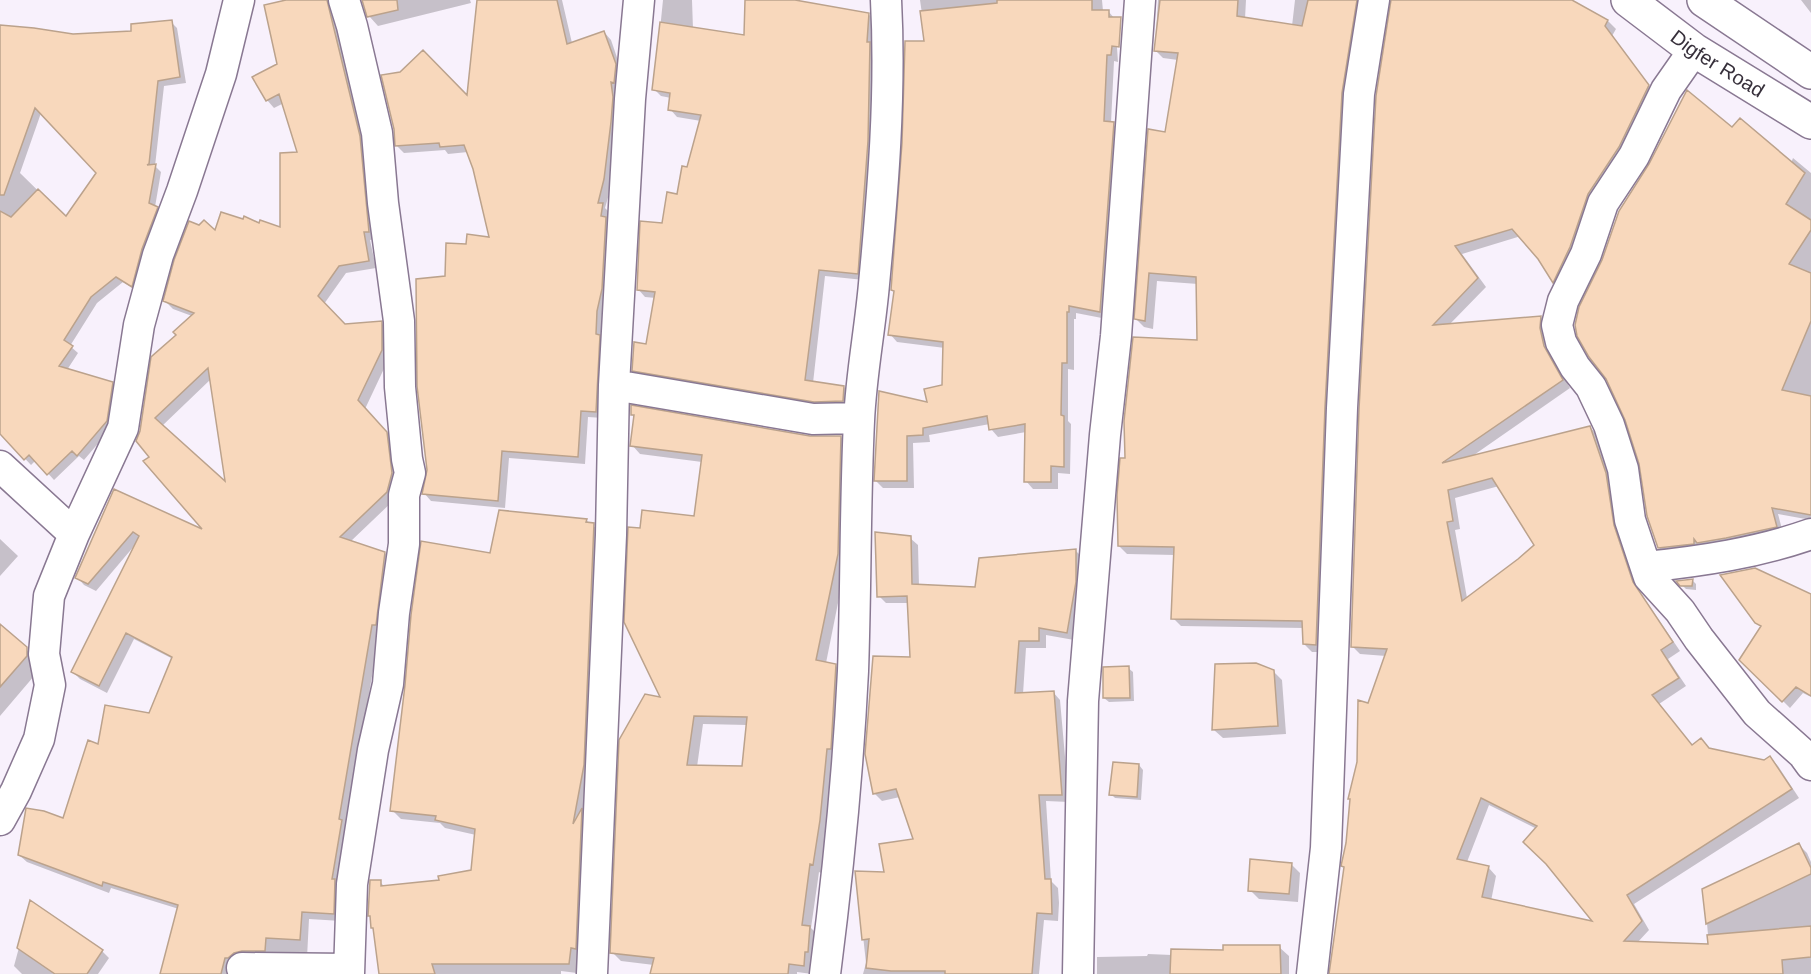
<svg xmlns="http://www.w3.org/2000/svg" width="1811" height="974" viewBox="0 0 1811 974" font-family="Helvetica,sans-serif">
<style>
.shadow{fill:#0003;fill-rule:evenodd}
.building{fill:#f8d8bc;stroke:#bba28c;stroke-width:1.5;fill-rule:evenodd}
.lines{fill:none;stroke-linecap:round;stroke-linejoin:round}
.street-casing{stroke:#897892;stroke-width:33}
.secondary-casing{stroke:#897892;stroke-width:36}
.street{stroke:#fff;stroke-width:30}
.secondary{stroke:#fff;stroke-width:33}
.labels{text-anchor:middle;stroke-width:4.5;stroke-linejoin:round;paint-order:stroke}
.street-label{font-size:20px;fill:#37303b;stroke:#fff}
</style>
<rect width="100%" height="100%" fill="#f8f1fc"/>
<path class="shadow" d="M293 0H336L367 144 375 239 370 240 376 268 346 273 324 304 345 325 381 323 389 330V358L365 409 394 441 399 481 394 500 350 542 385 553 392 561 346 826 341 921 309 919 307 958 232 974H162L179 909 111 888 109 893 27 862 19 855 64 820 100 746 150 715 173 659 134 639 107 693 80 679 73 672 135 545 96 591 84 585 77 577 115 491 208 533 138 441 178 335 192 316 173 309 165 301 216 232 260 225 282 229 299 153 284 103 274 108 267 100 279 64ZM211 379 227 485 162 426Z
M364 0H470L471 3 378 26 369 16Z
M478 0H562L572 43 604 32 611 40 622 72 611 187 605 208 609 212 603 418 588 417 585 464 509 458 505 508 431 501 424 493 428 470 446 277 467 245 491 238 474 169 468 152 448 154 445 150 404 153 397 146 468 98Z
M663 0H692L693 29 745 37 747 0H787L868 14 876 21 877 51 864 280 825 276 813 383 844 387 851 394 850 408H822L641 377 634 370 648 346 656 298 645 297 638 289 664 225 678 195 688 168 701 121 677 117 670 109 671 98 661 96 654 89Z
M920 0H1102L1103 11H1108L1115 19 1118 62 1114 61 1111 123 1121 131 1107 319 1076 313V319H1074V370L1068 369V421L1071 424 1070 474 1058 473V489H1033L1026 481V432L998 437 991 429 990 424 929 435 930 442 913 443 914 488H883L876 481 929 404 943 386 945 348 897 342 890 334 895 292 892 290 926 42Z
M1158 0H1246L1245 19 1292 26 1295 0H1367L1324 652H1312L1304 644V628L1181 626 1173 618 1175 555 1127 554 1119 546 1127 459 1199 342 1198 284 1157 281 1153 329 1144 327 1136 319 1178 60 1163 58 1155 50Z
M1392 0H1569L1608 21 1616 29 1612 36 1656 95 1561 289 1554 282 1540 258 1521 236 1462 254 1486 287 1449 325 1541 317 1549 326 1552 356 1570 388 1471 457 1590 427 1598 436 1614 482 1621 535 1640 592 1680 651 1668 659 1686 686 1659 704 1692 747 1764 761 1770 757 1778 766 1799 798 1634 904 1649 930 1637 943 1709 946 1704 890 1799 845 1807 853 1811 862V974H1331L1359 762 1368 705 1386 656 1360 654 1352 646ZM1499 486 1536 546 1467 598 1455 530 1460 529 1455 498ZM1489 805 1537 829 1596 924 1491 901 1496 876 1488 867 1467 862Z
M1801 0H1811V13Z
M171 22 177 28 186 83 164 86 155 166 161 172 155 207 163 214 138 291 123 282 97 303 70 346 78 353 67 370 112 384 118 390 112 427 84 460 79 456 54 480 36 460 31 465 0 432V27L73 36 133 33ZM41 113 98 173 66 218 20 173Z
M1733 129 1791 163 1793 158 1811 173V520L1778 514 1783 533 1706 549 1701 545V550L1666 555 1659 548Z
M632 415 810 438 841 437 849 446 846 563 826 663 835 665 844 674 829 829 821 873 819 872 811 928 819 936 812 974 797 972V974H652L654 965 621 961 612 952 663 699 642 530 696 518 702 462 640 454 632 445 635 417ZM703 724 747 725 743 768 697 767Z
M586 520 602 533 577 973 561 971V974H380V882L385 887 441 881 472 871 476 835 445 828 440 823 401 819 392 810 491 555Z
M910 538 918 545 919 586 976 588 1075 550 1082 557 1074 640 1046 635V648H1026L1023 694 1053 692 1060 700 1069 802 1046 801 1051 881 1058 888 1059 903 1058 921 1044 920 1039 974H863L866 963 856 872 885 873 915 840 900 797 882 801 874 793 911 659 909 603H886L879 596Z
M0 539 18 556 0 576Z
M1692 580 1696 584V590L1686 589 1679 582Z
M1811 595V697L1803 693 1790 708 1741 659 1762 628 1756 622Z
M0 626 40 662V669L0 716Z
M1128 668 1133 672 1134 701 1109 702 1104 698Z
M1273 671 1282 680 1286 734 1223 738 1214 730Z
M1139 765 1143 770 1141 800 1115 798 1111 794Z
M1291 864 1300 873 1298 902 1259 899 1250 890Z
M31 903 102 951 109 958 98 974H22L14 966Z
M1279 947 1289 956V974H1097V957L1147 956 1148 954 1172 955Z"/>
<path class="building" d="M286 0H327L360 136 369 232H364L369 261 339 266 318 296 345 324 382 321V350L358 400 387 432 392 473 387 492 340 537 385 552 376 625H372L339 819 342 820 332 879H335L334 914 302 912 300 940 266 938 265 951H242L234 953 228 958H225L221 974H160L178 905 103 882 102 886 18 855 26 808 44 811 63 818 88 740 98 744 105 705 149 713 172 657 126 633 99 686 71 672 139 536 133 532 88 584 75 578 114 489 202 529 143 461 149 457 136 441 140 431 151 357 176 335 173 332 194 313 163 301 174 260 189 221 199 225 204 220 215 230 221 212 243 219 244 216 259 223 260 220 280 227V153L297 152 279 94 266 101 252 77 277 64 264 5ZM208 368 225 481 155 418Z
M362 0H397L398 10 367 17Z
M477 0H557L567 44 604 31 616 64 614 83 611 82 613 97 611 122 604 179 598 203H603L601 216 606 217 602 289 597 311 596 334 600 335 596 412 581 411 578 457 502 451 498 501 422 494 427 470 417 386 416 279 445 276 446 243 466 244 467 234 489 237 473 169 464 145 440 147 439 143 395 146 394 129 381 75 400 72 423 50 467 95Z
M745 0H795L869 13 867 42H870L868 141 858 274 819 270 805 380 844 386 843 401 814 402 632 371 634 342 646 344 655 292 637 290 640 221 662 223 667 192 677 194 682 166 687 167 701 115 668 110 670 93 652 90 660 22 744 35Z
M997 0H1092V10H1109V17H1121L1119 47 1112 46 1111 55H1107L1104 121 1114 122 1100 312 1069 306V312H1067V363H1062L1061 415 1064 416V467L1051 466V482H1024L1025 424 989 430 987 416 923 428V435L907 436V481H874L879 391 927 402 924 389 942 385 943 342 888 335 894 291 891 290 902 143 905 41H924L920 11 997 3Z
M1160 0H1238L1237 16 1302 26 1308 0H1357L1342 93 1325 407 1316 645 1303 644 1302 621 1171 619 1174 547 1118 546 1117 495 1120 458H1125L1124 421 1133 337 1197 340 1196 277 1149 273 1145 321 1134 319 1148 129 1165 132 1178 53 1154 51Z
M1391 0H1572L1608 20 1605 26 1649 85 1619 147 1588 194 1570 247 1553 283 1538 259 1512 229 1455 246 1478 278 1433 325 1541 316 1540 328 1544 346 1563 380 1442 463 1590 426 1606 473 1614 525 1633 582 1673 642 1661 650 1679 678 1652 695 1692 745 1701 738 1709 748 1764 760 1770 756 1792 789 1627 895 1642 921 1624 941 1708 944 1707 935 1811 926V957L1782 960 1783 974H1329L1344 867 1341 866 1346 843 1350 799H1348L1357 762 1358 700 1368 703 1387 649 1351 647 1359 409 1376 96ZM1492 478 1534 545 1518 559 1462 601 1447 522 1453 521 1448 490ZM1481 798 1537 826 1523 842 1546 864 1592 921 1482 897 1489 866 1457 859Z
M172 20 180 77 158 81 149 164 147 165 156 164 149 203 158 207 142 249 132 287 116 277 91 297 64 340 73 346 59 366 113 382 107 421 77 456 72 451 47 475 29 455 24 460 0 434V211L11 217 38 189 66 216 96 173 35 108 4 195H0V25L34 28 73 34 131 31V24Z
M1687 90 1732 127 1740 118 1805 173 1786 204 1811 220V230L1789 264 1811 273V321L1782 390 1811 396V515L1772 508 1777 527 1726 538 1697 543 1694 539V544L1658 548 1647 516 1639 464 1625 420 1606 379 1589 357 1577 336 1575 325 1579 307 1602 260 1619 211 1649 164Z
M631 405 810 436H841L838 554 816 660 836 664 831 749H827L820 820 813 865 810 864 802 925 810 926 808 952H805L804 966 789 964 788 974H650L654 958 610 953 619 740 645 694 660 697 624 622 628 527 640 528 642 510 694 516 702 455 630 446 634 415H631ZM694 716 747 717 742 766 687 765Z
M499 510 587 519 586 522 594 523 584 765 573 824 582 808 576 949 571 948 569 964H432L435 974H379L373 928H371L370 916H368L370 880H381V886L439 880 438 876 471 870 475 829 435 820 436 816 390 811 405 685 411 615 421 541 490 553Z
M875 532 911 536 912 584 975 587 979 558 1076 549V582L1067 633 1039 628V641H1019L1015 693 1054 691 1062 795H1039L1045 879H1051L1052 914 1037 913 1032 974H945V971H891L866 968 869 939 862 940 855 871 884 872 879 844 913 839 896 789 873 794 865 754 873 656 910 657 907 596 877 597Z
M1755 568 1811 594V696L1796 687 1782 702 1739 660 1761 626 1755 623 1720 575Z
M1693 579 1692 586H1680L1676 581Z
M0 624 27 647V656L0 687Z
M1256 663 1274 670 1278 726 1212 730 1215 664Z
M1129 666 1130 698H1103V667Z
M1113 762 1139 764 1137 797 1109 795Z
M1799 843 1811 868V874L1706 924 1702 889Z
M1250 859 1292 863 1289 894 1248 891Z
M30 900 103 950 87 974H55L17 948Z
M1223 945H1280L1281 974H1170L1171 949 1223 950Z"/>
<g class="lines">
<g class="street-casing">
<path id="street" d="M344 0 352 26 377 133 383 203 399 321 400 387 407 459 410 473 404 495V544L394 613 388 684 373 750 352 884 349 974
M1694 50 1666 90 1634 156 1603 203 1586 254 1563 301 1557 325 1561 342 1575 367 1591 387 1609 425 1623 469 1630 520 1649 577 1680 611 1699 639 1757 713 1803 754 1811 765
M614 385 813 419 859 418
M0 466 74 534
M1646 567C1702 561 1757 553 1811 534
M0 820 16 791 39 739 50 685 44 654 49 596 74 534 123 428 139 325 158 255 182 191 221 74 239 0
M242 968 349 969
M592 974 611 535 614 385 630 99 639 0
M825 974C838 873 848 773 853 671 856 588 855 504 859 421 861 375 870 330 874 284 883 190 891 95 886 0
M1078 974 1083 701 1105 435 1116 336 1140 0
M1312 974 1326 848 1342 408 1359 94 1374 0"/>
</g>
<g class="secondary-casing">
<g id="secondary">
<path id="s1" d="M1628 0 1694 50 1811 122"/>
<path d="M1704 0 1811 72"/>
</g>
</g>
<use href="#street" class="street"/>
<use href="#secondary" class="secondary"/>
</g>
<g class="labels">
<g class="street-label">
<text dy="7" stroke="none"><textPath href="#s1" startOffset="110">Digfer Road</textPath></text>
</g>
</g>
</svg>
